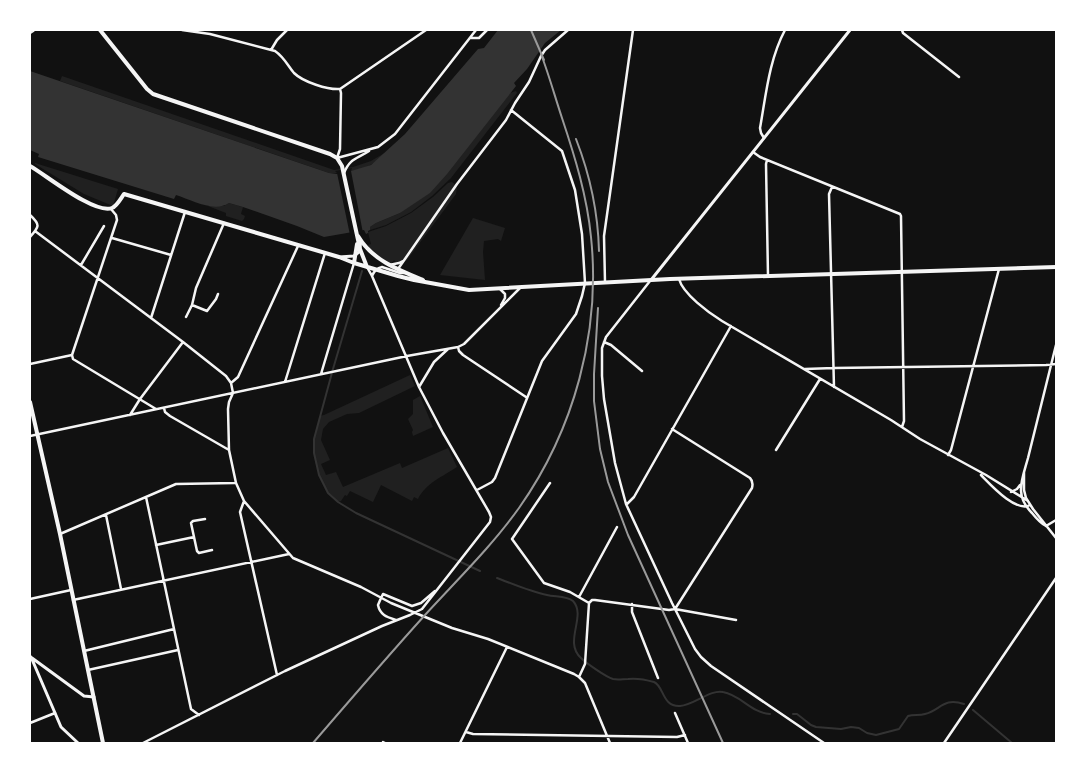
<svg xmlns="http://www.w3.org/2000/svg" width="1086" height="773" viewBox="0 0 1086 773" font-family="Roboto,sans-serif">
<style>
.green{fill:#202020}
.water{fill:#333}
.pier{fill:#111}
.lines{fill:none;stroke-linecap:round;stroke-linejoin:round}
.stream{stroke:#333;stroke-width:2}
.minor{stroke:#f5f5f5;stroke-width:2.5}
.tertiary{stroke:#f5f5f5;stroke-width:3}
.secondary{stroke:#f5f5f5;stroke-width:3}
.primary{stroke:#f5f5f5;stroke-width:4}
.rail{stroke:#9a9a9a;stroke-width:2}
</style>
<rect width="100%" height="100%" fill="#111"/>
<path class="green" d="M62 76 334 170 353 167 371 161 388 151C383 155 378 160 372 164 363 170 340 174 329 173L60 81Z
M516 91 517 93 451 178 432 196 411 212 386 225 370 230V227L376 223 400 213 510 93Z
M35 163 118 189 113 206 84 194 35 164Z
M452 182 457 186 456 194 407 260 398 264 394 260 391 264C383 259 371 255 368 245L371 244 368 232 386 226 411 213 433 197 448 183Z
M229 203 243 207 241 214 245 216 244 219 242 221 226 216V213L208 206H224Z
M473 218 505 228 501 241 498 239 484 241 483 252 485 280 440 275Z
M410 375 415 386 359 413 347 414 329 422 323 429 321 440 330 460 321 464 326 475 336 472 343 487 400 463 402 468 448 448 457 467C442 477 426 483 418 499L414 497 412 501 381 485 373 502 350 491 347 496 345 495 341 501 338 502 328 493 319 475 314 453V439L320 416 324 415Z
M420 396 433 427 413 436 412 432 413 430 408 419 413 414V400Z"/>
<path class="water" d="M498 30H561L545 43 527 69 514 83 516 86 447 174 430 193 400 213 376 223 370 227V230L368 231V233L366 234 364 230 324 237 297 226 243 207 229 203C214 213 192 200 176 195L174 199 38 157 39 154 30 150V71L329 173 337 174 351 171 371 165 405 134 478 49 484 48Z"/>
<path class="pier" d="M352 168 351 171 363 233 350 235 337 173 335 171Z"/>
<g class="lines">
<path class="stream" d="M362 271 333 369 314 439V453L319 475 328 493 338 502 356 513 480 571
M497 578C513 584 531 592 547 595 555 597 567 596 573 601 587 616 563 642 581 658 586 663 606 677 613 679 618 680 623 679 628 679 636 678 647 680 654 682 664 686 662 707 680 706 694 705 711 689 723 692 741 695 751 713 770 714
M973 710 1012 743
M793 714H797L811 725 816 727 841 729 851 727 859 728 867 733 876 735 899 729 908 716C914 714 919 716 925 714 941 710 943 697 964 704
M1055 743 1056 742"/>
<path class="minor" d="M182 30 210 34 275 51C284 57 288 66 294 73 303 82 328 90 340 89
M902 30 903 33 959 77
M470 38H479L487 30
M271 50 277 40 287 30
M340 89 341 93 340 149 337 158 378 147 395 134 476 30
M340 89 426 30
M764 138 761 133 760 128C766 95 769 60 785 30
M753 152 760 157 900 214 901 216 904 421 902 427
M767 160 766 164 768 276
M344 173C350 158 357 159 369 151
M832 187 829 194 834 387
M30 215C41 225 39 227 30 237
M35 231 183 342 226 376 231 383 233 393
M112 238 171 255
M81 265 104 226
M389 265 399 263 403 261
M398 269 457 184 506 120 515 103 529 82 541 56 545 50 568 30
M372 276C374 271 377 268 382 267L400 273H404
M679 279C683 294 709 313 722 321L891 420 920 439 986 475 1028 501
M650 281 606 337 602 348V376L604 399 615 463 626 504 672 603 695 649 701 657 711 666 824 743
M605 282 604 236 633 30
M500 289 505 294V298L501 305
M218 294 216 299 207 311 192 305 196 288 224 223
M186 317 192 305
M151 318 185 212
M604 342 611 345 642 371
M458 347 459 351 463 355 526 397
M72 355 117 220 116 215 111 209
M72 355 73 359 156 409
M30 364 72 355
M805 369 834 368 1046 365 1056 364
M321 374 354 263
M285 382 325 253
M231 383 238 377 298 246
M419 387 434 362 448 349
M233 393 229 402 228 409 229 450 236 483 244 501 293 558 361 587 391 603 452 628 488 639 574 674 579 677 585 683 610 743
M164 408 165 412 170 416 229 450
M130 415 140 399 183 342
M672 429 750 478C753 481 753 484 752 488L675 609
M30 436 407 356 458 347 464 344 520 288
M776 450 820 379
M948 455 951 450 999 269
M1024 472V490L1026 498 1033 509 1056 538
M981 475C990 484 1016 513 1030 505
M550 483 512 539 544 583 570 592 589 603
M477 490 492 482 495 478 542 361 576 314 582 296 585 283 582 234 575 190 562 151 511 110
M1011 492 1017 489 1020 485
M146 497 191 709 199 715
M244 501 240 512 277 675
M627 504 634 497 731 326
M106 515 121 589
M1046 526C1040 523 1036 518 1032 513 1014 495 1022 480 1028 458L1056 345
M1046 526 1056 520
M60 534 176 484 235 483
M194 537 197 551 199 553 212 550
M156 545 194 537 191 523 193 521 205 519
M579 597 617 527
M381 598 383 594 412 606 421 603 435 591
M381 598 378 605C380 615 387 617 396 620
M30 599 71 590
M73 600 289 554
M589 603 592 600H595L669 610 675 609 736 620
M632 604V612L658 678
M84 651 174 629
M88 670 178 650
M579 677 585 664 589 603
M675 713 688 743
M30 723 55 713
M466 732 473 734 677 737 685 735
M143 743 285 671 382 626 410 615 422 609 490 522 491 517 489 512 443 433 419 387 372 276 367 267
M383 743V742L385 743
M460 743 507 647
M944 743 1056 578"/>
<path class="tertiary" d="M339 257 354 256 359 252 361 241"/>
<path class="secondary" d="M651 280 850 30
M31 657 61 727 78 743
M32 658 84 696 94 697"/>
<path class="primary" d="M100 30 147 89 153 94 330 154 337 158 342 166 360 249 367 267
M30 32 33 30
M30 166C46 175 95 215 112 208 117 206 121 198 124 194L339 257 354 263 398 276 414 280 469 290 670 279 1056 267
M358 236C372 260 398 270 423 280
M354 263 357 244
M30 402 60 534 103 743"/>
<path class="rail" d="M531 30 544 60
M576 139C590 175 598 212 599 251
M598 308 594 374V401L600 449 608 482 628 535 723 743
M313 743C350 700 387 657 425 615 457 580 492 546 519 508 574 430 601 332 591 237 587 196 575 157 562 118 555 97 549 75 541 54"/>
</g>
<rect width="1086" height="773" fill="none" stroke="#ffffff" stroke-width="62"/>
</svg>
